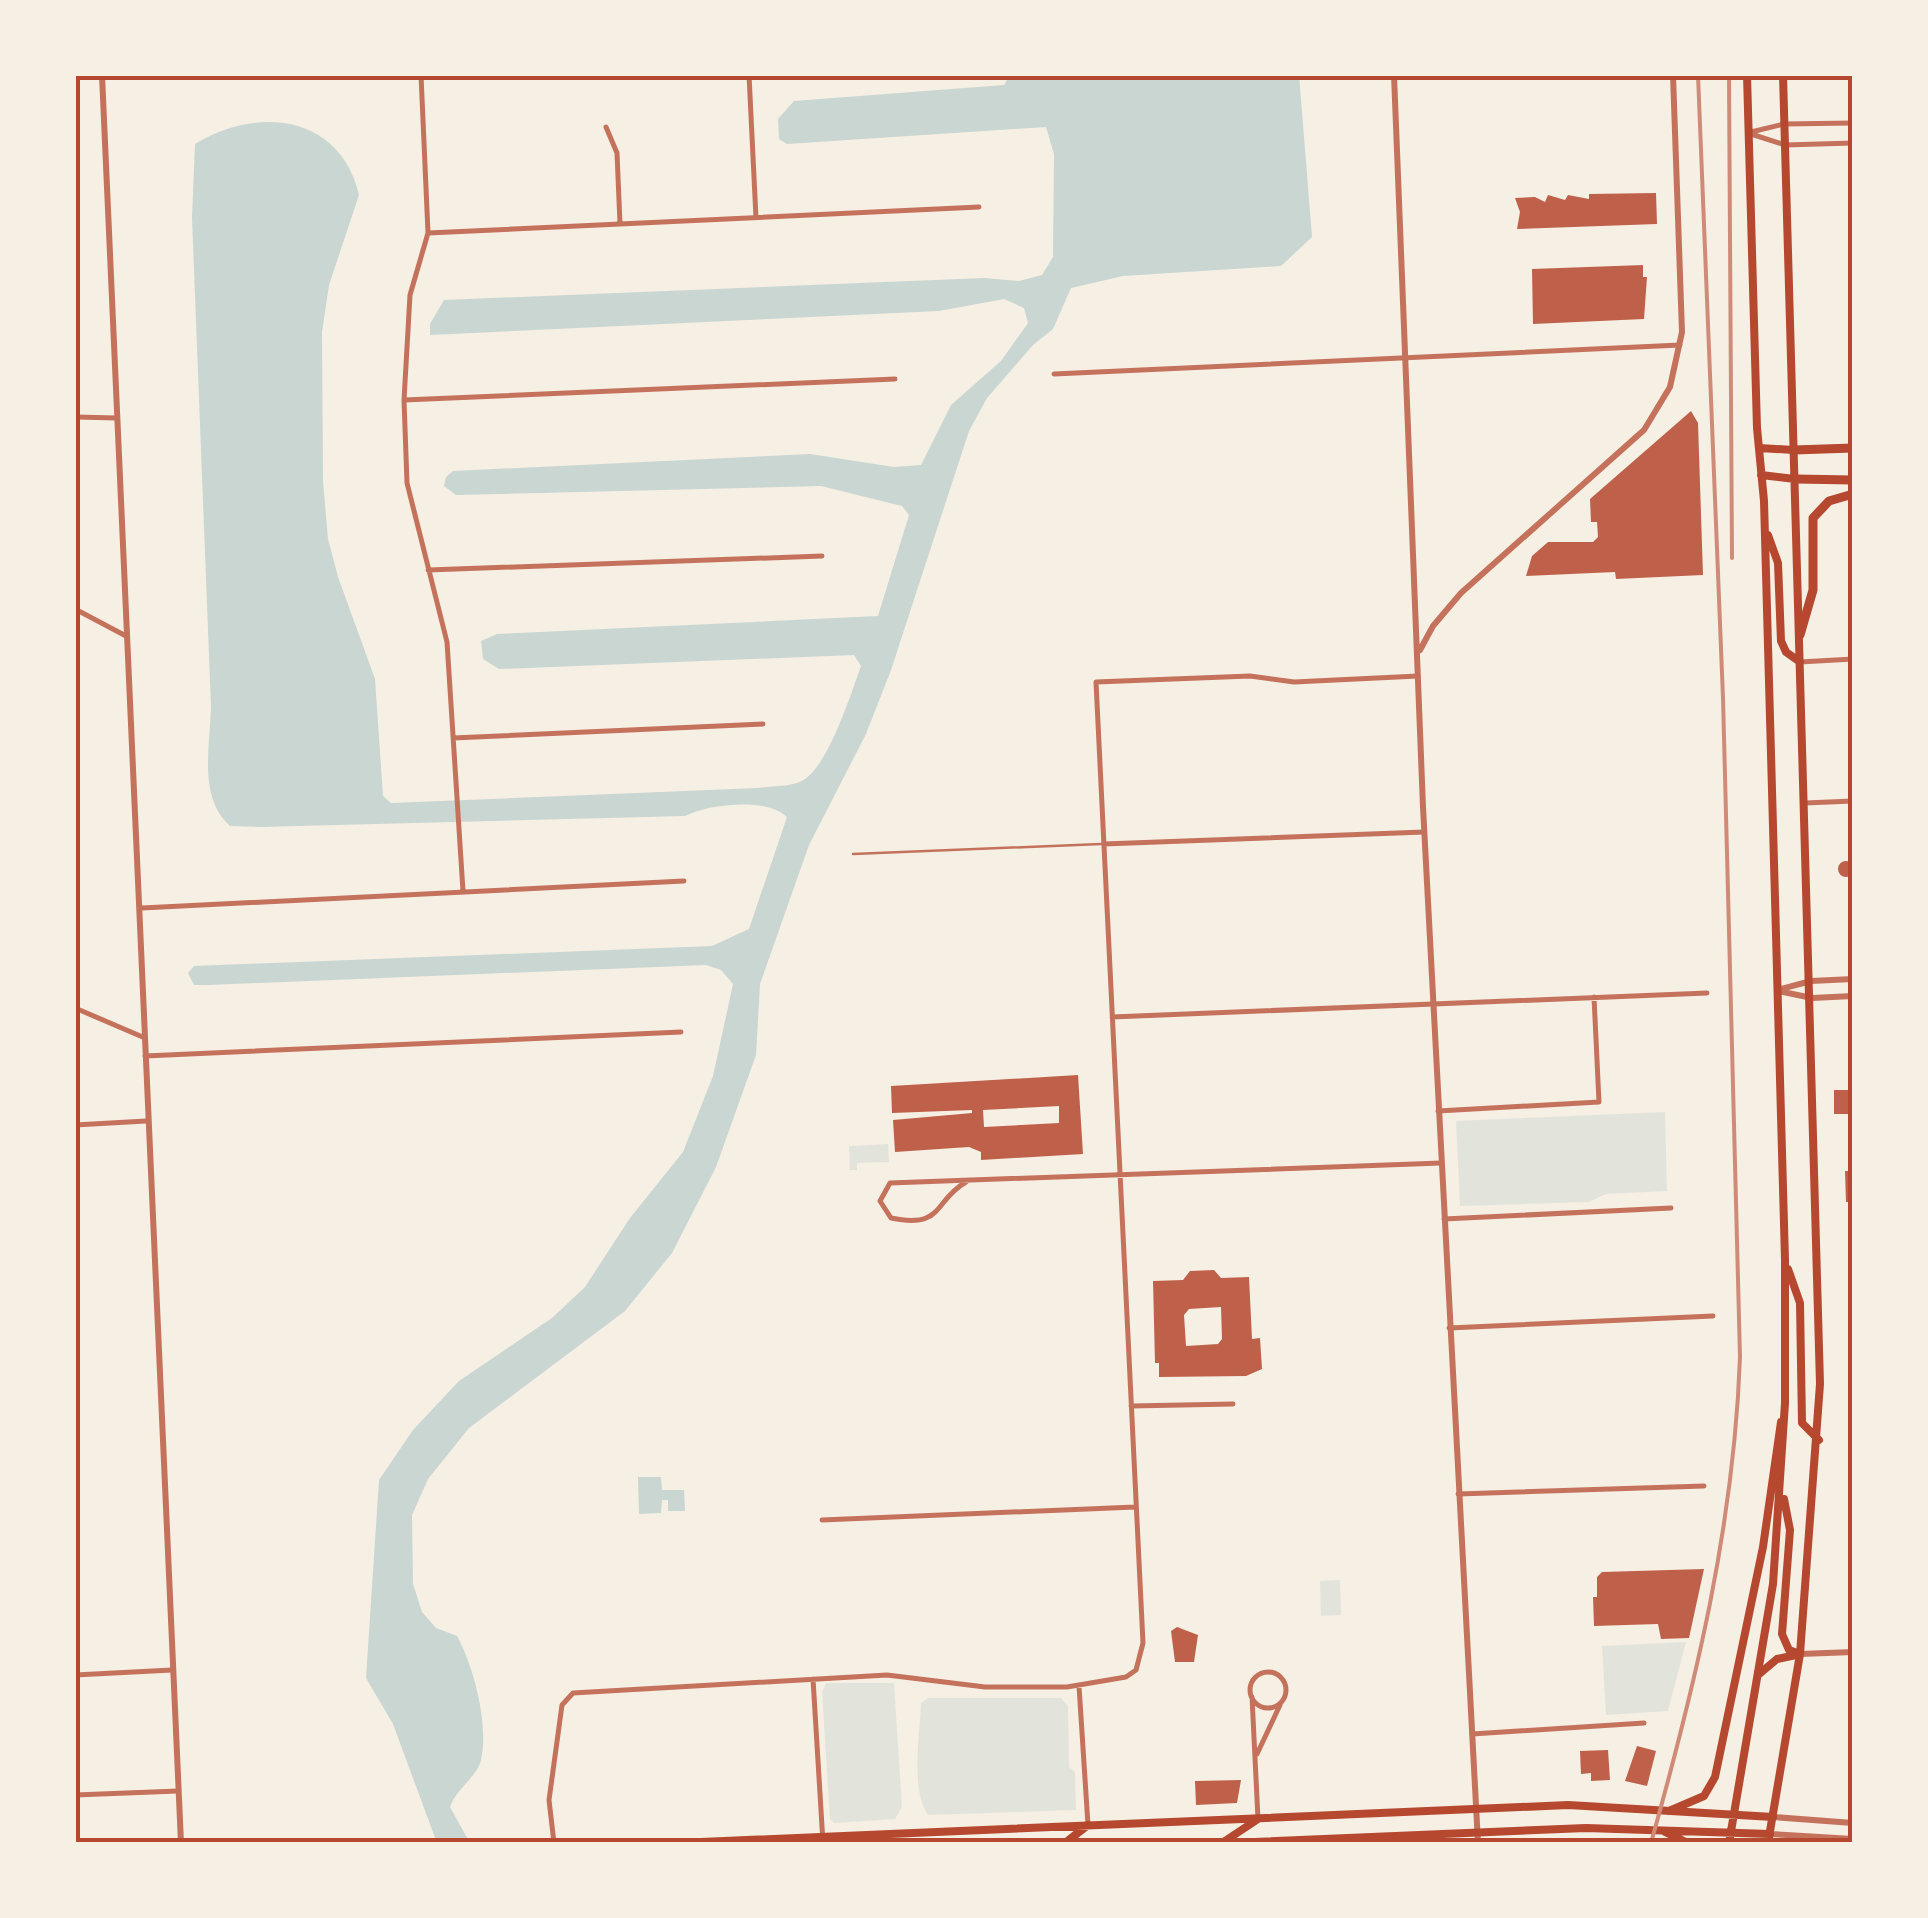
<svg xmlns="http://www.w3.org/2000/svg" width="1928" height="1918" viewBox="0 0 1928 1918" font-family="Helvetica,sans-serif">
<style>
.green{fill:#e2e4dc}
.water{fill:#c9d6d2}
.building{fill:#bf614a;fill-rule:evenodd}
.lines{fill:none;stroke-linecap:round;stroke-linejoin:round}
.service{stroke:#c5725c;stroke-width:2.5}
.minor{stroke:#c5725c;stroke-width:5}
.tertiary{stroke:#c5725c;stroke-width:6}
.primary{stroke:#b5482f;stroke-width:8}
.motorway{stroke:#b5482f;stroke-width:9}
.rail{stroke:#cf8b77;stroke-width:4}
.neatline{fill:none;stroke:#b5482f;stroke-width:4}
</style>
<rect width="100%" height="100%" fill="#f6efe4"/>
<path class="green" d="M1665 1112 1667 1191 1606 1194 1589 1202 1460 1206 1456 1121Z
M888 1144 889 1162 857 1163V1170H850L849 1146Z
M1340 1580 1341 1615 1321 1616 1320 1581Z
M1686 1642 1668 1711 1606 1715 1602 1646Z
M826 1683H894L902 1807 895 1819 834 1823 830 1819 822 1692Z
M928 1698H1061L1068 1706 1069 1767 1075 1772 1076 1810 928 1815C910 1788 920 1735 921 1703Z"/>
<path class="water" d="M1010 75H1299L1312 237 1281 266 1123 276 1071 288 1053 329 1033 345 987 398 969 431 891 670 866 734 809 845 760 984 756 1055 716 1167 672 1253 625 1311 469 1428 428 1479 412 1515 413 1584 422 1612 436 1628 457 1636C474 1667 489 1725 481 1760 477 1777 456 1789 450 1807L470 1843H437L393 1724 366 1678 379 1480 413 1430 459 1381 552 1318 585 1287 630 1218 683 1152 713 1076 733 984 721 970 706 965 208 985H194L188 973 194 966 712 946 749 929 787 817C767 797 708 804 685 816L260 827 230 826C198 797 210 748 211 707L192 218 195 144C257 106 340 114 359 195L329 285 322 332 323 481 328 539 338 577 375 679 383 796 391 803 758 788C772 786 794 787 805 779 829 763 851 694 861 666L854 655 499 669 483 659 481 641 497 634 878 616 909 515 902 506 821 486 456 495 444 486 446 477 453 471 810 454 894 467 921 465 951 405 1001 361 1028 323 1024 308 1004 299 939 311 430 335V324L444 300 984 278 1019 281 1042 275 1053 257 1054 154 1046 127 787 144 779 139 778 119 794 101 1004 85Z
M638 1477H661L662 1490H684L685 1511H668V1500H662L661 1513 639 1514Z"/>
<path class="building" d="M1656 193 1657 224 1517 229 1520 212 1515 198 1535 197 1545 202 1548 195 1565 200 1568 195 1589 199V194Z
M1643 265V277H1647L1644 319 1533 324 1532 269Z
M1691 411 1698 423 1703 575 1616 579 1615 572 1526 576 1532 556 1548 542H1593L1598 537 1597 522H1591L1590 499Z
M1838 869a8 8 0 1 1 16 0a8 8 0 1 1-16 0Z
M1078 1075 1083 1154 981 1160V1152L969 1147 895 1152 893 1120 972 1113V1110L892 1113 891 1086ZM1059 1106V1123L984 1127 983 1110Z
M1834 1090H1853V1114H1834Z
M1845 1171H1853V1202H1846Z
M1214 1270 1221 1278 1249 1277 1252 1339 1260 1338 1262 1369 1246 1376 1159 1377V1363H1155L1153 1281 1183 1280 1190 1271ZM1221 1307 1222 1339 1218 1344 1186 1346 1184 1315 1189 1309Z
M1704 1569 1689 1638 1661 1639 1658 1624 1594 1626 1593 1597H1597V1577L1602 1572Z
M1177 1627 1198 1635 1194 1662H1175L1171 1631Z
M1637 1746 1656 1751 1647 1786 1625 1781Z
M1608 1750 1610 1780 1591 1781V1773L1581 1774 1580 1751Z
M1241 1780 1237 1803 1196 1805 1195 1781Z"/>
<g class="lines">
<path class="service" d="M853 854 1101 844"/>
<path class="minor" d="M421 75 428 233 410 295 404 400 407 483 447 642 463 891
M749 75 756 218
M606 127 617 153 620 224
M1751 132 1784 124 1853 123
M1748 133 1785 145 1853 143
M428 233 979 207
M1054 374 1680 345
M404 400 895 379
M75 417 117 418
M428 570 822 556
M75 609 126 636
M1800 662 1853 659
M453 738 763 724
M1805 803 1853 801
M1104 844 1424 832
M142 908 684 881
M75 1008 145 1038
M1112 1017 1707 993
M145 1056 681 1032
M1438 1111 1599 1102 1594 997
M75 1125 146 1121
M966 1182C933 1201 944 1229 891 1218L880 1201 890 1183 1441 1163
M1444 1219 1671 1208
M1449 1328 1713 1316
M1131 1406 1233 1404
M1458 1494 1704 1486
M822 1520 1135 1507
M1250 1690a18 18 0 1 1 36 0a18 18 0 1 1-36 0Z
M75 1675 172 1670
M813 1679 823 1843
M1079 1686 1088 1825
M1252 1697 1258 1819
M1472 1734 1644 1723
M1257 1754 1280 1705
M75 1795 178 1791
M554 1843 549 1800 562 1705 573 1693 887 1675 985 1687H1067L1126 1677 1136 1670 1143 1643 1096 682 1250 676 1294 682 1418 676"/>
<path class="tertiary" d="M102 75 181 1843
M1394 75 1423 807 1478 1843
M1420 650 1433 626 1461 593 1644 430 1670 387 1682 332 1673 75
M1777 990 1811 981 1853 979
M1778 991 1812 998 1853 996
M1800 1654 1853 1652
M1773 1817 1853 1823
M1770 1834 1853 1839"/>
<path class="primary" d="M1759 448 1794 450
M1761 475 1795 479
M1768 535 1778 563 1781 641 1786 652 1800 662
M1788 1269 1800 1303 1802 1423 1819 1440
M1784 1499 1790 1530 1782 1634 1789 1650 1800 1654
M1758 1675 1777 1659 1796 1655
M1669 1811 1704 1796 1715 1777 1763 1547 1781 1422
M1665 1832 1688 1843
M678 1843 1568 1805 1773 1817
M1065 1843 1088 1825
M1222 1843 1258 1819
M1231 1843 1586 1828 1770 1834
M1729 1843 1773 1584 1785 1403V1260L1764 501 1757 428 1747 75
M1768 1843 1800 1654 1820 1384 1783 75"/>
<path class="motorway" d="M1794 450 1853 448
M1795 479 1853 480
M1800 635 1813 590V518L1829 501 1853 494"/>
<path class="rail" d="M1729 75 1732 558
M1651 1843C1696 1682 1734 1525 1740 1357L1723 698 1698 75"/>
</g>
<rect width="1928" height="1918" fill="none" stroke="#f6efe4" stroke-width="155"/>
<rect x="78" y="78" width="1772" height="1762" class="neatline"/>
</svg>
